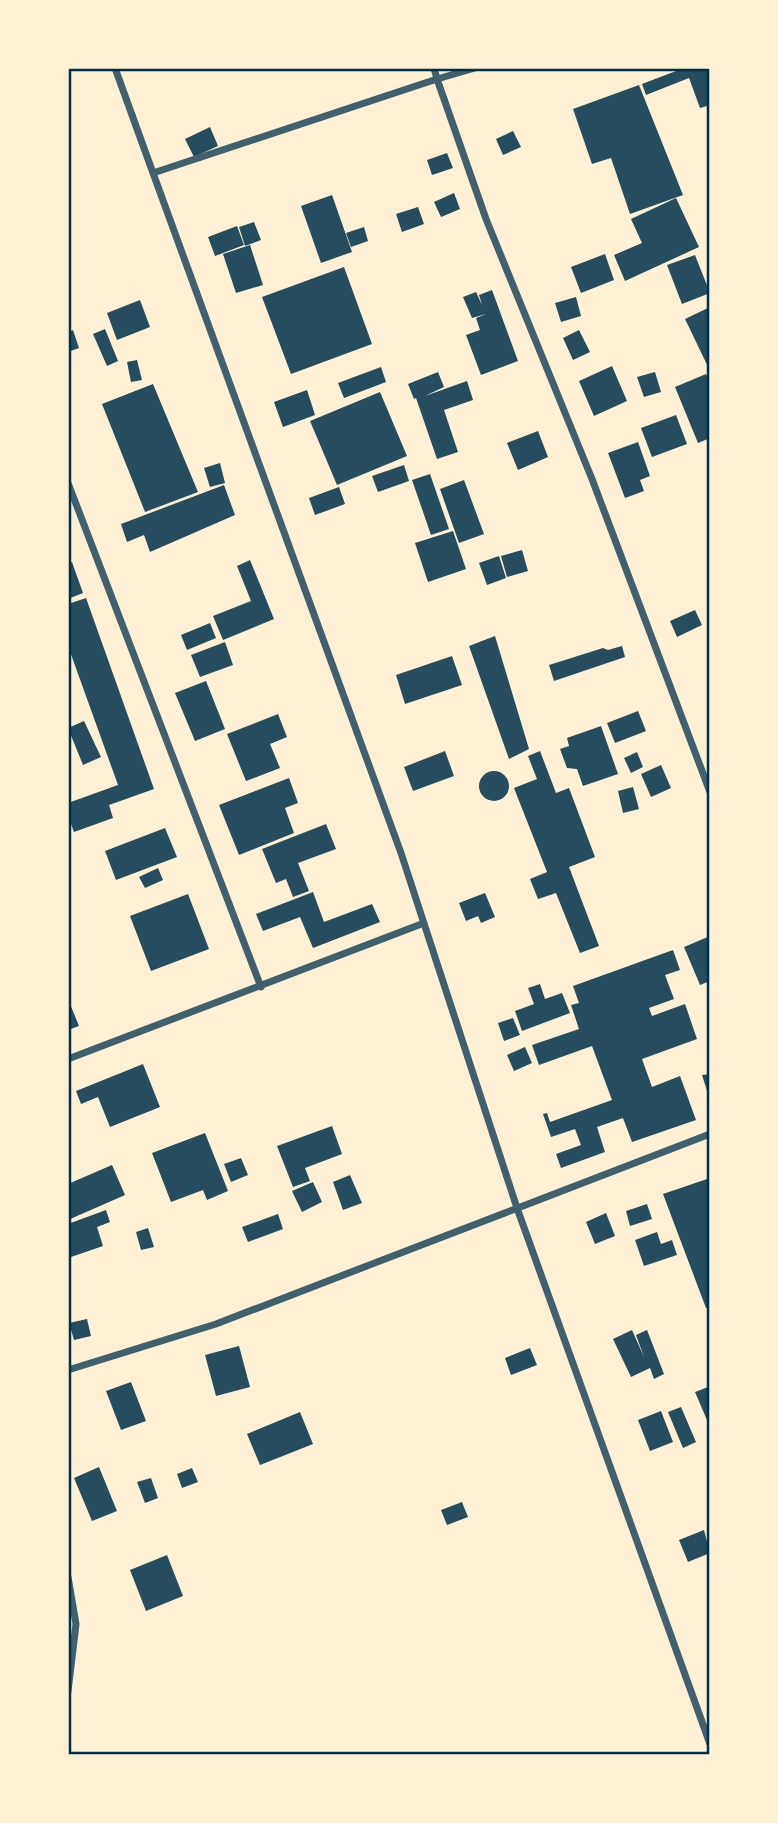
<svg xmlns="http://www.w3.org/2000/svg" width="778" height="1823" viewBox="0 0 778 1823" font-family="'Roboto Condensed',sans-serif">
<style>
.building{fill:#264d5e}
.lines{fill:none;stroke-linecap:round;stroke-linejoin:round}
.minor{stroke:#3f606c;stroke-width:7}
.neatline{fill:none;stroke:#003049;stroke-width:2.5}
</style>
<rect width="100%" height="100%" fill="#fdf0d5"/>
<path class="building" d="M684 68H710V105L700 108 689 78 646 95 642 84Z
M639 85 683 195 630 214 611 158 592 164 573 109Z
M210 127 218 146 194 157 185 139Z
M513 131 521 147 503 155 496 139Z
M447 153 453 168 432 175 427 160Z
M454 193 460 209 441 217 434 202Z
M332 195 352 252 321 263 301 206Z
M676 198 699 247 625 281 614 255 642 243 631 219Z
M418 207 424 224 402 232 396 214Z
M254 222 261 240 245 246 239 227Z
M237 226 244 245 215 256 208 237Z
M364 227 368 241 351 247 346 233Z
M250 245 263 285 236 293 223 254Z
M605 254 614 280 581 293 571 267Z
M695 255 710 293 682 304 667 265Z
M344 267 372 344 291 374 262 297Z
M492 290 518 361 481 375 466 335 480 330 476 318 486 314 472 318 463 297 476 292 482 305 479 295Z
M576 297 581 316 561 322 555 303Z
M140 300 150 327 117 340 107 313Z
M710 307V371L685 319Z
M105 329 118 361 107 366 93 334Z
M73 330 79 348 68 352V332Z
M579 330 590 352 573 360 563 338Z
M137 360 142 380 131 382 127 362Z
M612 366 627 401 594 416 579 381Z
M381 367 386 382 344 398 338 383Z
M438 372 444 387 425 396 467 381 473 400 444 410 458 452 437 459 416 398 414 399 408 384Z
M655 372 661 392 644 397 637 377Z
M706 374 710 384V438L698 443 675 387Z
M153 384 198 492 145 512 102 404Z
M307 390 315 415 283 427 274 402Z
M380 392 407 456 337 485 310 421Z
M676 415 687 444 652 457 641 428Z
M538 431 548 457 518 470 507 443Z
M638 442 650 476 640 480 644 491 625 498 608 453Z
M220 463 225 483 210 487 204 468Z
M404 465 409 481 378 492 372 476Z
M430 474 449 529 431 535 412 480Z
M464 480 484 534 459 543 440 489Z
M224 485 235 515 150 552 144 535 127 542 121 524Z
M339 487 345 504 315 515 309 498Z
M453 531 466 569 428 582 415 543Z
M522 550 528 571 507 577 501 556Z
M499 556 506 578 487 585 479 563Z
M250 560 274 619 223 640 213 616 251 601 237 566Z
M72 562 83 593 68 599V564Z
M86 598 154 789 109 805 113 818 74 832 68 816V803L118 785 68 646V604Z
M695 610 702 625 677 637 670 621Z
M210 623 216 638 187 650 181 635Z
M495 636 529 749 509 759 469 646Z
M225 642 233 665 200 677 191 655Z
M622 646 625 657 554 681 549 665 603 648 608 650Z
M452 656 462 685 405 704 396 675Z
M206 681 225 729 195 741 175 693Z
M638 711 646 731 615 743 607 723Z
M278 714 287 737 270 744 280 768 246 781 227 734Z
M84 721 101 757 83 765 68 728Z
M601 726 618 774 583 786 577 769 567 768 560 749 569 746 567 738Z
M445 751 454 776 413 791 404 767Z
M540 751 556 793 569 788 595 857 569 867 599 946 580 953 556 893 538 899 530 879 547 872 514 788 537 779 528 756Z
M637 752 643 767 631 773 624 758Z
M661 765 671 788 651 797 641 774Z
M479 786a15 15 0 1 1 30 0a15 15 0 1 1-30 0Z
M289 778 298 803 285 808 294 833 239 855 219 805Z
M633 787 639 809 623 813 618 791Z
M326 824 336 849 298 863 309 891 293 897 286 879 276 883 262 849Z
M165 828 177 857 116 880 105 851Z
M158 868 163 880 145 888 139 877Z
M313 892 324 922 372 904 380 922 313 948 300 917 263 931 256 914Z
M485 893 495 917 481 923 478 916 466 921 459 903Z
M188 894 209 949 151 971 130 916Z
M710 936V981L700 985 684 947Z
M673 950 680 970 665 975 674 999 649 1008 652 1016 685 1004 697 1039 642 1059 652 1087 680 1076 696 1120 632 1142 623 1118 597 1127 605 1152 561 1168 556 1154 581 1145 575 1129 551 1137 543 1114 547 1113 550 1122 612 1100 592 1046 539 1065 532 1045 579 1029 571 1005 579 1003 573 986Z
M540 984 545 999 562 993 570 1013 522 1031 515 1011 534 1004 528 988Z
M68 999 79 1026 68 1030Z
M513 1018 520 1035 504 1041 498 1023Z
M525 1047 532 1063 514 1071 507 1055Z
M143 1064 160 1107 110 1127 98 1097 81 1104 76 1091Z
M710 1074V1096L709 1097 702 1075Z
M332 1126 342 1154 305 1168 310 1181 293 1187 277 1146Z
M205 1133 228 1191 207 1200 203 1190 171 1202 152 1153Z
M241 1158 248 1175 231 1182 224 1164Z
M112 1165 125 1195 68 1220V1184Z
M350 1175 362 1203 343 1210 333 1182Z
M710 1178V1307L706 1308 663 1194Z
M313 1182 322 1202 302 1212 292 1191Z
M647 1204 652 1219 630 1226 626 1211Z
M106 1210 110 1222 97 1227 103 1246 68 1258V1224Z
M606 1213 615 1236 595 1244 586 1222Z
M278 1214 283 1229 248 1242 242 1227Z
M148 1228 154 1247 141 1250 136 1232Z
M657 1232 661 1244 672 1240 677 1255 644 1266 635 1240Z
M87 1319 91 1336 74 1340 69 1323Z
M632 1330 644 1357 636 1335 647 1330 664 1374 654 1379 650 1368 631 1377 613 1339Z
M239 1346 250 1387 216 1396 205 1355Z
M530 1348 537 1365 511 1375 505 1358Z
M131 1382 146 1421 121 1430 106 1391Z
M708 1387 710 1392V1427L695 1392Z
M681 1407 696 1442 683 1448 668 1412Z
M661 1411 673 1442 650 1451 638 1420Z
M300 1412 313 1444 260 1465 247 1434Z
M99 1467 117 1511 92 1521 74 1478Z
M192 1468 198 1482 182 1488 177 1474Z
M151 1478 158 1498 145 1503 137 1482Z
M462 1502 468 1517 447 1525 441 1510Z
M704 1530 710 1553 688 1562 679 1540Z
M167 1555 183 1596 146 1611 130 1570Z"/>
<g class="lines">
<path class="minor" d="M115 68 153 173
M434 68 437 79 153 173 401 853 517 1208 710 1744
M475 68 437 79 486 219 592 479 710 792
M68 483 261 987
M68 1059 424 923
M68 1370 216 1324 710 1134
M68 1577 76 1624 68 1691"/>
</g>
<rect width="778" height="1823" fill="none" stroke="#fdf0d5" stroke-width="140"/>
<rect x="70" y="70" width="638" height="1683" class="neatline"/>
</svg>
